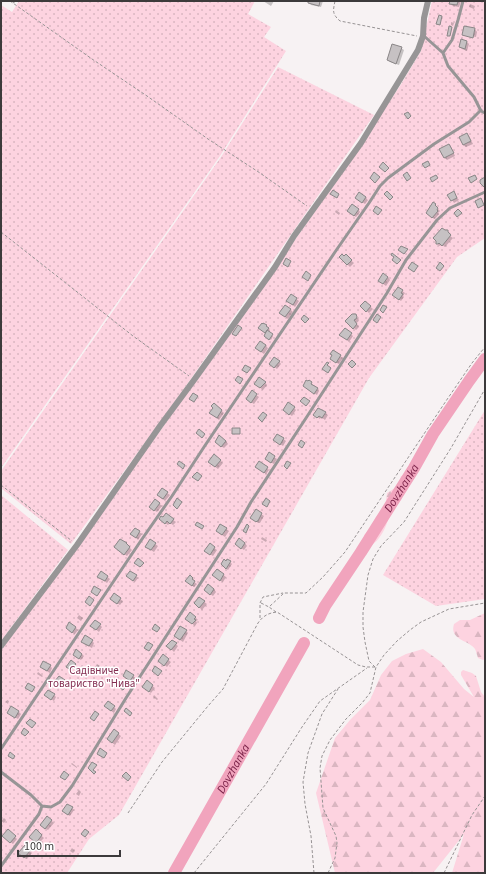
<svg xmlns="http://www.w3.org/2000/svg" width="486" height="874" viewBox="0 0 486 874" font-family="'Source Sans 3',sans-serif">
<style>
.grass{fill:url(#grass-dots)}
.forest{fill:url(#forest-firs)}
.shadow{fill:#0003}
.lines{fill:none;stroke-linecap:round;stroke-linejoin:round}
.river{stroke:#f1a4bd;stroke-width:12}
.building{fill:#c6c1c3;stroke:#8a8687}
.path{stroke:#979394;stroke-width:1;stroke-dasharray:3 2;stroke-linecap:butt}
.service{stroke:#979596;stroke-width:3}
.minor{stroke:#979596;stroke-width:6}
.labels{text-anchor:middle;stroke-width:3;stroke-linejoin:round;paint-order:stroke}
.park-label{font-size:11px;fill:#832c50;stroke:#fff}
.water-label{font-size:12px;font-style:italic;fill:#7b2349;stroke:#fff}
</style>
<defs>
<pattern id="grass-dots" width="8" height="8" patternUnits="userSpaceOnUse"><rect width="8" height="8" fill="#fdd3e0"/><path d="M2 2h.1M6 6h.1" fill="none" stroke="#dab6c1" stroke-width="1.8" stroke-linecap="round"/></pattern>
<pattern id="forest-firs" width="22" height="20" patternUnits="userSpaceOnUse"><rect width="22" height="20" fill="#fdd3e0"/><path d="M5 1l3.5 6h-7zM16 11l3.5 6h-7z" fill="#dab6c1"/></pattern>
</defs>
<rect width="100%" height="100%" fill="#f7f2f3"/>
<path class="grass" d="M19 1H255L248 14 271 27 264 37 286 51 220 156 1 468V5L12 12Z
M432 1H485V238L457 257 369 378 119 815 89 839 67 873H1V650L160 431 321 203 400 86 421 51Z
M278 67 374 115 181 393 71 544 1 488V471L221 157Z
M485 410V599L436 606 383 575Z
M1 495 68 550 1 641Z"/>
<path class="forest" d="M406 475 408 480 401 490C404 502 399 503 389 507 389 509 389 511 389 513 389 524 378 546 366 547L364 542V535L370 529 376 517 385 507 387 493 398 486 401 476Z
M485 613V659L483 660 478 658C477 655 476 651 475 649 469 640 449 640 454 624L460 620H470Z
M423 649 441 662 464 689 474 697 461 675V672L463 670 472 673 476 676 481 692 485 697V873H452L464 834 433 873H335L316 793 335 738 350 720 370 700 381 675 392 661 406 654Z"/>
<path class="shadow" d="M263 1H274L271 6Z
M309 1H323L321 7 311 5 309 2Z
M451 1H461L459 7 453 6 450 4Z
M470 4 475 6 474 9 469 7Z
M451 22 454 23 453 26 451 25Z
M464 27 475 29 477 32 476 37 464 35V36L463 35Z
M467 42 469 44 467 51 462 49 460 47Z
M401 48 404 50 399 65 390 62 388 60Z
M467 134 469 136 473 144 466 147 463 145Z
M449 145 451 147 455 156 447 160 445 158 441 149Z
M453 192 459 200 454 203 449 195Z
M360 194 368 200 365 204 359 200Z
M434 203 437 207V208L440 211 438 213 439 214 435 219 429 215Z
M358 209 360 212 356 217 350 213Z
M336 210 340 213 339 215 335 212Z
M445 231H447L450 233V236L453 238 445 247 442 245 439 246 437 243Z
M346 256 354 263 350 267 340 257 345 258Z
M388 277 390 280 386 286 379 281Z
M398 288 405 293 403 296 404 297 401 301 396 297Z
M291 295 299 301 295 307 290 303Z
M365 302 373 309 369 313 361 306Z
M290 309 293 312 288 319 283 315Z
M355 315 359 320 358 322 356 323 359 327 356 330 347 321Z
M264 324 269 328 270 331 269 332 273 336 271 340 265 335 266 333 262 330Z
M345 329 353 336 349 342 343 337Z
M260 342 268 348 264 354 258 350Z
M333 351 343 358 339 364 333 361Z
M279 361 281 364 277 369 273 366Z
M309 381 319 391 317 395 306 388Z
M265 382 267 385 263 390 258 386Z
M252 392 259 397 254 404 249 401Z
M214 404 224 413 219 420 213 415 214 408Z
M294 408 296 410 292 416 286 412Z
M318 409 328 415 325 420 321 417 320 419 317 417Z
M278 435 286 441 283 446 277 442Z
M226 441 228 444 224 448 218 444Z
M269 454 277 459 274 464 268 461Z
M214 456 223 463 218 469 211 464Z
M267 468 269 470 266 474 259 469Z
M167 493 170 495 165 501 158 495Z
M155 500 162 506 157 512 152 509Z
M256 511 264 516 260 523H259L254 520Z
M173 520 176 522 173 525 170 523 168 525 162 521Z
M221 525 229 531 225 537 219 533Z
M135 529 142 534 138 540 134 536Z
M262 537 267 540 266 542 261 539Z
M245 543 247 546 244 550 238 546Z
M155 544 158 546 154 552 149 549Z
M210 545 217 550 213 556 208 553Z
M128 546 132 550 127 556 117 549Z
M230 562 232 564 228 570 224 567Z
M217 570 226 577 223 582 216 578Z
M101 572 110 579 107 583 101 579Z
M136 576 138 578 135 582 130 578Z
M190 577 195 581 194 582 197 584 194 587 189 583Z
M214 589 216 592 213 596 207 592Z
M114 595 123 601 120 605 114 601Z
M199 598 207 604 202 610 197 605Z
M79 615 83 618 81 621 77 618Z
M195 617 198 620 196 621 197 623 195 626 189 621Z
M100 625 102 627 99 632 94 628Z
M75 627 78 630 75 634 69 631Z
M186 631 188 633 183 642 177 638Z
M92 641 94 643 92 648 84 644Z
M172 641 178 646 174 652 170 648Z
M77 650 84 656 81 660 76 657Z
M163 656 171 662 167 667 162 663Z
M97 664 100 666 98 669 95 667Z
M50 666 52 668 50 673 43 669Z
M38 672 43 676 42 677 37 674Z
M124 676H133L135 678 132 683Z
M64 681 66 683 63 688 58 684Z
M147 682 155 688 151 693 146 689Z
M54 695 56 697 54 701 48 697Z
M154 695 158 699 157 700 153 697Z
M7 700 9 701 8 704 6 702Z
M114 707 116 709 114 713 107 708Z
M19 712 21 714 18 719 11 715Z
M115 731 121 736 115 745 111 742Z
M72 763 77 767V768L71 764Z
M79 790 81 792 79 796 76 794Z
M72 808 74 810 70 816 66 814Z
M47 817 54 823 48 830 43 827Z
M4 818 6 820 4 823 1 821Z
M36 831 44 838 38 844 31 837Z
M15 837 17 839 13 844 5 838Z
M25 846 32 853 27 859 19 853Z
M72 848 75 851 73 853 70 851Z"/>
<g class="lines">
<g class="river">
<path id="s1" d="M319 618 325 606 361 552 414 468 433 434 469 381 485 359"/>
<path id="s2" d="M174 873 304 643"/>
</g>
</g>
<path class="building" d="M308 1H320L319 6 308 3Z
M450 1H458L457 5 449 4Z
M439 15 442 16 440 25 436 24Z
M449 26 452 27 450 36H447Z
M464 26 475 28 473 38 462 35Z
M461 39 467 41 465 49 459 47Z
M392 44 402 47 396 64 387 60Z
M408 112 411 116 408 119 404 114Z
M467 133 471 141 463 145 459 137Z
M449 144 454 153 444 158 439 149Z
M428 161 430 165 425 168 422 164Z
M383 162 389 168 385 172 379 167Z
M374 172 380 177 375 183 370 178Z
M407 172 411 178 407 181 403 175Z
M436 175 438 178 432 182 430 178Z
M475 175 477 179 471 183 468 178Z
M485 177V188L480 183V180Z
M333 190 339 194 337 198 330 194Z
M387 191 393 197 390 200 384 194Z
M454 191 457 198 451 201 447 195Z
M359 192 366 197 362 203 355 198Z
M481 198 484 205 478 208 475 201Z
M433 202 436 204 435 205 438 208 437 210 438 211 432 218 426 213Z
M352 204 359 209 354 216 347 211Z
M376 206 382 210 378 215 373 211Z
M458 209 462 213 457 217 454 213Z
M442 228 445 230H448V232L451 235 442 246 439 243 438 244H436V241L433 238Z
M401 246 408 249 404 254 398 250Z
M392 253 401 260 397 264 392 260 394 257 391 255Z
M342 254 344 256 346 254 352 260 347 265 339 257Z
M286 258 291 261 288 267 283 264Z
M412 262 418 266 414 272 408 268Z
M440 262 444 266 440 271 436 268Z
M306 271 311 275 308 281 302 277Z
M383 273 388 277 383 284 378 281Z
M398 287 403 290 401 293 403 294 399 300 392 295Z
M291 294 297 298 293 305 286 301Z
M365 301 371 306 366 312 360 306Z
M285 305 291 309 285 317 279 313Z
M383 305 387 307 383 313 380 310Z
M352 314H356L357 317 356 319 354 320 357 324 353 329 345 321Z
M377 314 381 317 377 323 373 320Z
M304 315 309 319 305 323 301 319Z
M262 323 263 324V323L267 325 266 326 269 328 265 333 258 328Z
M238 325 242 328 236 336 232 334Z
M345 328 352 333 347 340 339 335Z
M267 330 273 334 269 340 264 336Z
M260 341 266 345 261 352 255 348Z
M333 350 341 355 336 363 330 359 332 355 330 354Z
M274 357 280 361 274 368 269 364Z
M352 360 356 364 352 368 348 364Z
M327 362 329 363 327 365 331 368 328 373 322 369Z
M245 365 251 368 247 373 242 370Z
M238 376 243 379 240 384 235 380Z
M259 377 266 382 260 388 254 384Z
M306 380 308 381 309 380 312 382 311 384 318 388 314 394 303 386Z
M252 390 257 394 251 403 246 399Z
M193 393 198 396 194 402 189 399Z
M304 397 310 401 306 406 300 401Z
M288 402 295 407 289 415 283 410Z
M214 403 222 410 217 418 209 413 213 408 211 406Z
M318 408 326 412 322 418 319 416 317 418 313 415Z
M263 412 267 415 262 422 258 418Z
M232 428H240V434H232Z
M199 429 205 434 202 438 196 433Z
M277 434 284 438 280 445 273 440Z
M219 435 226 441 221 447 215 442Z
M301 440 305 443 302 448 298 445Z
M269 452 275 456 271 463 265 459Z
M214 454 221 460 215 467 208 462Z
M179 461 185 465 183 469 177 464Z
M259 461 268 467 264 473 255 467Z
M287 461 291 463 287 469 284 466Z
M197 472 202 476 198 481 192 477Z
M162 488 168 492 163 499 157 495Z
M177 498 182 502 177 509 173 505Z
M266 498 270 501 267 507 262 504Z
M155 499 160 503 154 511 149 507Z
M256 509 262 513 258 521H257L256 522 250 518Z
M166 513 174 519 170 524 167 521 165 524 159 519 161 516 163 517Z
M197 522 204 526 202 529 195 525Z
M220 524 227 528 222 535 216 531Z
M247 524 249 526 246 533 243 531Z
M135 528 140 531 136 538 130 534Z
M239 538 245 543 241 549 235 544Z
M120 539 127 543H126L130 547 124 555 114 547Z
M150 539 156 543 151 550 145 547Z
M210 543 215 547 210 555 204 551Z
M138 558 144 563 140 567 134 563Z
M224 559 226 561 227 559 231 561 226 569 221 564Z
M217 569 224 574 220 581 212 575Z
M101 571 108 576 105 581 97 577Z
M130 571 137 575 133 581 126 576Z
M190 575 193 578 192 579 195 581 192 586 185 581Z
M208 584 214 589 210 595 204 590Z
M94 586 101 590 97 596 91 592Z
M114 593 121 598 117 604 110 599Z
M89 596 94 600 90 606 85 602Z
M199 597 205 601 199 608 194 603Z
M190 612 196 617 194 619 196 620 192 624 185 619Z
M95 620 101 624 96 630 90 626Z
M69 622 76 627 72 633 66 628Z
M155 624 160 628 157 632 152 629Z
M180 626 187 630 180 640 174 636Z
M85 635 93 640 89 646 81 642Z
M172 640 177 643 171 650 166 646Z
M148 642 153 645 149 651 144 648Z
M76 649 82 654 79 659 73 655Z
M163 654 169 659 164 666 158 661Z
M71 660 76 664 71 670 66 667Z
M43 661 51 665 47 671 40 667Z
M155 666 162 671 158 676 152 671Z
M126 670 134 675 130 681 123 676Z
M59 676 65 680 60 686 54 682Z
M147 680 153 685 149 692 142 687Z
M28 683 35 687 32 692 25 688Z
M123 683 127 686 123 690 119 687Z
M48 690 55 694 51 700 44 695Z
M108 701 115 706 111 711 104 706Z
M11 706 19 711 15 718 7 713Z
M126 708 132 713 130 716 124 711Z
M95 711 99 714 94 721 90 718Z
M30 719 36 723 32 728 26 723Z
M24 728 29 732 25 736 21 733Z
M114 729 119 733 112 743 107 739Z
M100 748 107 753 104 758 97 754Z
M10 752 15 756 13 759 8 756Z
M92 762 97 765 93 770 96 772 94 774 88 768Z
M64 771 69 775 65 780 60 777Z
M126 772 131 777 128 781 122 776Z
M67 804 73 807 68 815 62 811Z
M47 816 52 820 45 829 40 825Z
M8 829 16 836 10 843 2 836Z
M36 829 42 835 36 843 29 837Z
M85 829 89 832 85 837 81 834Z
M25 845 31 850 24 858 18 853Z"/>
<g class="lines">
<path class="path" d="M10 1 92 59 147 96 208 139 260 173 307 206
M335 1C333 11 332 14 340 21L417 36
M13 3 16 1
M1 232 133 336 189 376
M1 485 72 541
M261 603 269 607
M276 612 269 607 284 593H306L323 577 345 552 446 401 472 363 485 347
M260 618V603L263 597 283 593
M375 667 369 661 365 642 363 627V612L368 575 373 559 381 546 404 522 451 448 485 389
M128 813 162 762 208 706 223 689 258 623C263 616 268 613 277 612L358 665 366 667H376
M194 873 266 784 302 727 320 701 367 668
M314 873 311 836 305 804 303 782 308 753 322 714 338 689
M328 873 335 858 337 843 336 836 323 808 320 768 322 756 330 740 346 719 362 703 370 693 376 667 384 655 397 641 410 630 421 622 449 609 485 603
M444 873 472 815 485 796"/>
<path class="service" d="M424 36 443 53 448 66 474 97 481 111 485 113
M443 53 452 40 458 20 463 1
M1 749 140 542 172 496 204 447 335 252 369 203 380 186 388 178 434 144 469 122 481 110
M1 772 31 795 42 806 39 814 1 866
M42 806 51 807 60 802 72 786 126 698 237 527 251 502 308 415 387 293 406 260 437 220 450 208 485 192"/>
<path class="minor" d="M1 646 77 545 160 426 194 380 275 267 294 236 361 143 418 50 423 36 424 18 428 1"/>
</g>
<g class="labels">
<g class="park-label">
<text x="94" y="674">Садівниче<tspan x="94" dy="13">товариство "Нива"</tspan></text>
</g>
<g class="water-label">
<text dy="4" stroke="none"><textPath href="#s1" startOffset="154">Dovzhanka</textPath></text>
<text dy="4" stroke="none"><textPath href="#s2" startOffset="120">Dovzhanka</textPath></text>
</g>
</g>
<rect width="486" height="874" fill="none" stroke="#3c3a3b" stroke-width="4"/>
<path d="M18 850v6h102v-6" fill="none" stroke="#3c3a3b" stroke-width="2"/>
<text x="24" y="850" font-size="12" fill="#3c3a3b" stroke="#ffffff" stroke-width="3" paint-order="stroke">100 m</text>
</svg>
